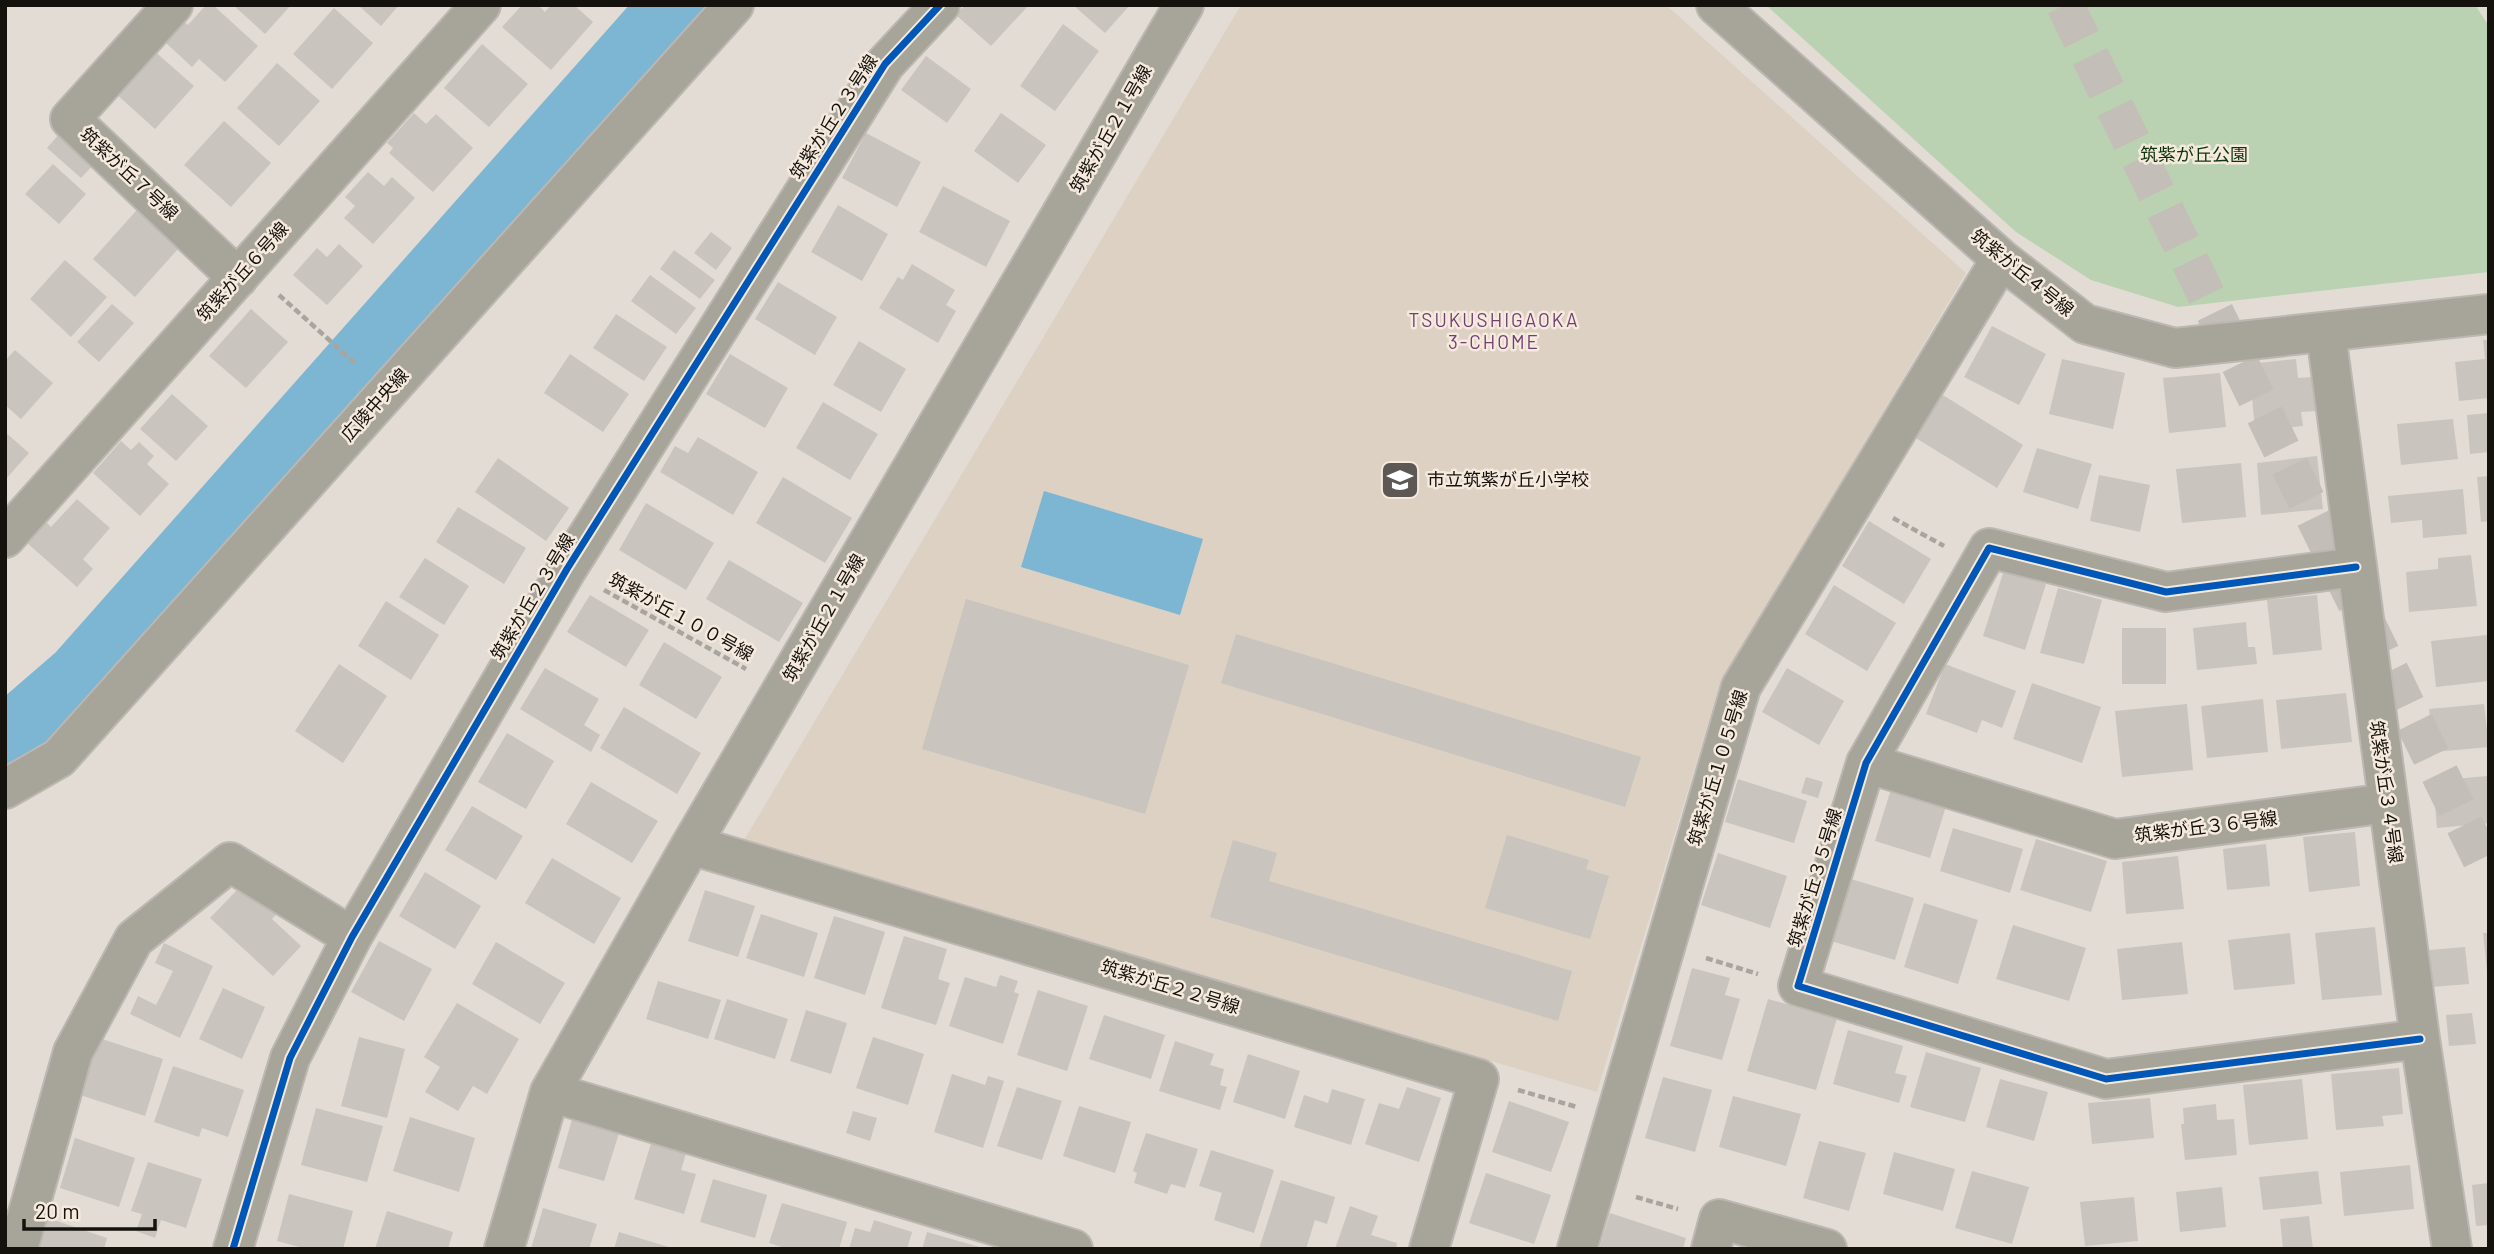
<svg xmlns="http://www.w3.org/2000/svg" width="2494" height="1254" viewBox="0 0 2494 1254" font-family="Barlow,'Noto Sans JP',sans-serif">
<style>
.built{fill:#dcd1c3}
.green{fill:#bad2b2}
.water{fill:#7db6d3}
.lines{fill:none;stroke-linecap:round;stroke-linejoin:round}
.river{stroke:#7db6d3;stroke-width:79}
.building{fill:#c9c4be}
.minor-tunnel{stroke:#c3beb7;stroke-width:38;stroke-dasharray:38 19;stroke-linecap:butt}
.minor-casing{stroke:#bcb7b2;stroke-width:42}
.path{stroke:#a9a59e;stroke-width:4.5;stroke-dasharray:7 3.5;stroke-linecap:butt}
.minor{stroke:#a7a49a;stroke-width:38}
.cycleway-casing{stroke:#f5eadd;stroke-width:11}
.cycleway{stroke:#0057b8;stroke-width:7}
.labels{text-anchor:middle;stroke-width:5;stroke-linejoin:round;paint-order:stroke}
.street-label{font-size:18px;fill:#15110d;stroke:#f5eadd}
.park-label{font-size:18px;fill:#0d350b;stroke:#f5eadd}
.poi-label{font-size:18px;fill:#15110d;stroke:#f5eadd;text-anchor:start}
.neighbourhood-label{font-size:19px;letter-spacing:2px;fill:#723f71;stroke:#f5eadd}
</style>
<rect width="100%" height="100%" fill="#e2dcd5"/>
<path class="built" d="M1241 5H1666L1966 273 1719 687 1597 1092 743 842Z"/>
<path class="green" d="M1766 5H2475L2489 26V272L2178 307 2091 280 2016 232Z"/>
<path class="water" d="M1044 491 1203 539 1180 615 1021 567Z"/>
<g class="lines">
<path class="river" d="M5 744 17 738 84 680 682 5"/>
</g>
<path class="building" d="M206 5H213L258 46 225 82 199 59 192 67 165 42 183 21 188 25Z
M233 5H291L265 34Z
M358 5H399L381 26Z
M522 5H538L545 12 551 5H574L593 22 551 70 502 27Z
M965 5H1029L991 46 956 15Z
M1073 5H1130L1105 33Z
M334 8 373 43 332 89 293 54Z
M1063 24 1099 51 1055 111 1020 86Z
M482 44 528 84 489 127 444 88Z
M152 49 194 86 155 129 114 92Z
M926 56 971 89 947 123 901 90Z
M277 63 320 101 279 146 237 108Z
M414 113 426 124 436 114 473 148 433 192 389 153 393 148 387 143Z
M1001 113 1046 145 1018 183 974 151Z
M224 121 271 163 231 207 184 165Z
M61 132 95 163 81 178 47 148Z
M866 133 921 162 897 207 842 178Z
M53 164 86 194 59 224 25 194Z
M368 172 384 186 392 177 415 198 373 244 344 218 355 206 345 197Z
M943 186 1010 221 986 267 919 232Z
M144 202 186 240 135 297 93 259Z
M838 205 888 234 862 281 811 252Z
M711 232 732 248 716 270 694 253Z
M339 244 363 266 327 305 293 275 317 248 327 257Z
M674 250 715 280 700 299 660 269Z
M65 260 107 297 71 337 30 299Z
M912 264 955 290 946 305 956 311 938 343 879 308 898 277 903 280Z
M650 275 696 308 676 334 631 301Z
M778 282 837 317 815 355 755 319Z
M112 304 134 323 99 362 77 342Z
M251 309 288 342 246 388 209 356Z
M616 314 667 347 644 381 593 348Z
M1992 326 2046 354 2019 405 1964 377Z
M2483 340H2489V398L2459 401 2455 362 2485 359Z
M859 341 906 369 881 412 833 385Z
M15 350 53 383 21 419 5 405V361Z
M570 354 629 394 603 432 544 393Z
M730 354 788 388 765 428 706 394Z
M2062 359 2125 373 2113 429 2049 414Z
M2296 359 2298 378 2313 377 2316 411 2301 412 2303 426 2255 431 2249 364Z
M2220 373 2226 427 2169 433 2163 378Z
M1938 392 2023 445 1997 488 1911 435Z
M172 394 208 426 176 461 140 429Z
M823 402 878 434 850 480 796 448Z
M2489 413V452L2470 454 2467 415Z
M2453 419 2458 459 2401 465 2397 424Z
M5 432 29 453 5 480Z
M698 437 758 472 733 515 660 472 675 446 688 453Z
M121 441 131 450 139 442 154 456 147 464 169 484 140 516 93 473Z
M2037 448 2092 464 2078 509 2023 492Z
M2317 456 2323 509 2261 515 2257 463Z
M498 458 569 508 546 541 475 492Z
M2241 463 2246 517 2182 523 2176 469Z
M2099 475 2150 485 2140 532 2090 521Z
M2489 476V521L2481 522 2477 477Z
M783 477 852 518 825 563 756 523Z
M2463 489 2467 534 2423 538 2422 520 2391 523 2388 496Z
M77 499 110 528 83 559 93 569 77 587 26 542 45 521 51 527Z
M646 503 714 543 686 590 619 550Z
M458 507 526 548 504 584 436 542Z
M1869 521 1931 559 1904 604 1842 566Z
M2471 555 2477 606 2409 612 2406 572 2438 569V558Z
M425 558 469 586 444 625 399 597Z
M729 560 803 603 779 642 706 599Z
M2004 570 2046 584 2025 650 1983 636Z
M1834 585 1896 623 1867 671 1805 634Z
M2058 588 2102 600 2084 664 2040 653Z
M590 595 649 630 626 667 567 632Z
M2317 595 2322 650 2273 655 2267 600Z
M966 599 1189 665 1145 814 922 749Z
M386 601 439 635 411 680 358 646Z
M2246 622 2248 647H2255L2257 664 2197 670 2193 628Z
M2122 628H2166V684H2122Z
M1236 634 1641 757 1625 807 1221 683Z
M2487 635 2489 681 2436 687 2431 641Z
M664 642 722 677 696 719 639 685Z
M339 664 387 696 343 763 295 731Z
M1945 664 2016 691 2002 728 1982 720 1977 733 1926 714Z
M545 668 599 699 584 725 600 735 591 752 520 709Z
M1787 668 1844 701 1819 745 1762 712Z
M2032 683 2101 707 2082 763 2013 739Z
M2346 693 2352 742 2281 749 2276 700Z
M2263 699 2268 752 2207 758 2201 706Z
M2187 704 2193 770 2122 777 2115 711Z
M2484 704 2489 747 2434 752 2429 709Z
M624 707 701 753 677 794 600 748Z
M507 733 554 761 526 809 478 782Z
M2487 776 2489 823 2437 828 2433 781Z
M1806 777 1823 782 1818 798 1801 793Z
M1738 779 1807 801 1794 843 1725 822Z
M591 782 658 821 632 863 566 824Z
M1891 789 1946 806 1930 858 1875 841Z
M472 806 523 836 496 880 445 850Z
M1953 828 2023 849 2010 893 1940 871Z
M2355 832 2360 886 2309 892 2303 837Z
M1507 835 1589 860 1586 869 1609 876 1590 939 1485 908Z
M2036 839 2107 861 2091 912 2020 890Z
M1233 840 1277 853 1269 881 1572 971 1558 1021 1210 917Z
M2266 844 2270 886 2227 890 2223 849Z
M1718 853 1787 876 1770 928 1701 905Z
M2178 856 2184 909 2126 914 2122 862Z
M552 858 621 898 594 944 525 903Z
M425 872 481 906 455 949 399 916Z
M1851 879 1914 898 1895 960 1831 941Z
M254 886 280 910 272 919 301 946 273 976 210 918 239 888 246 895Z
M705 890 755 906 738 957 688 941Z
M1924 903 1978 920 1958 984 1904 967Z
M761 914 818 933 804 977 746 958Z
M834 916 885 932 865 995 814 978Z
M2013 925 2086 948 2069 1001 1996 979Z
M2375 927 2382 995 2322 1000 2315 933Z
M2290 933 2295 984 2234 990 2228 940Z
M2483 933H2489V970L2487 971Z
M904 936 947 949 938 979 950 983 936 1025 881 1008Z
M379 941 432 969 404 1021 351 992Z
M496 942 565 983 540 1024 472 984Z
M2182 942 2188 994 2122 1000 2117 949Z
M164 943 213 966 180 1038 130 1014 138 996 156 1005 173 971 155 963Z
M2465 947 2469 984 2432 987 2429 950Z
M1692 968 1730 978 1725 995 1740 999 1722 1060 1670 1046Z
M1000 975 1018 981 1014 992 1019 994 1003 1044 949 1026 965 977 996 987Z
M658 981 721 1000 708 1039 646 1019Z
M223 988 265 1007 242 1059 199 1039Z
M1038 990 1088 1006 1067 1071 1017 1055Z
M727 999 788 1019 775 1059 714 1039Z
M1768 999 1837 1018 1816 1090 1747 1071Z
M457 1003 519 1039 487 1094 473 1086 458 1111 425 1092 440 1067 424 1057Z
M806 1010 847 1023 831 1074 790 1061Z
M2472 1013 2476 1044 2449 1046 2446 1015Z
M1104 1015 1165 1035 1151 1079 1089 1059Z
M1848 1030 1903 1046 1895 1073 1907 1076 1899 1103 1833 1084Z
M359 1037 405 1049 387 1118 341 1106Z
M873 1037 924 1054 908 1105 856 1088Z
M99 1038 163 1059 145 1116 80 1095Z
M1175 1041 1214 1054 1210 1065 1224 1069 1220 1085 1227 1087 1220 1110 1159 1091Z
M1926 1052 1981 1068 1965 1122 1910 1107Z
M1248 1054 1300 1071 1285 1119 1233 1102Z
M173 1066 244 1090 228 1137 202 1128 199 1137 154 1122Z
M2399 1068 2403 1114 2382 1116 2384 1126 2336 1130 2331 1074Z
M952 1074 985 1085 988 1076 1004 1081 983 1148 934 1132Z
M1663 1077 1712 1090 1695 1152 1645 1138Z
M2000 1079 2048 1092 2034 1141 1986 1127Z
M2302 1079 2308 1139 2249 1145 2243 1085Z
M1017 1087 1062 1101 1042 1160 997 1146Z
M1407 1087 1441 1098 1419 1162 1365 1144 1379 1103 1399 1109Z
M1332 1089 1365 1099 1351 1145 1294 1127 1304 1095 1328 1103Z
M1733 1096 1801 1114 1786 1166 1719 1147Z
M2150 1098 2154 1138 2092 1144 2088 1103Z
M1509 1101 1569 1122 1551 1172 1492 1152Z
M2216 1104 2217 1120 2234 1119 2237 1155 2185 1160 2181 1124H2184L2183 1108Z
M1079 1106 1131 1122 1115 1173 1063 1156Z
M316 1108 383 1126 367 1182 301 1165Z
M853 1111 877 1118 870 1141 846 1133Z
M573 1116 620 1130 604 1181 558 1168Z
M410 1117 475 1138 459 1192 393 1171Z
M1146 1133 1198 1149 1185 1188 1171 1184 1167 1194 1134 1183 1137 1173 1133 1171Z
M75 1138 135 1158 119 1207 60 1188Z
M652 1140 687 1150 681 1170 696 1174 684 1214 634 1199Z
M1819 1141 1866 1153 1849 1211 1803 1198Z
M1211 1150 1274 1170 1254 1233 1214 1220 1222 1193 1199 1186Z
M1894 1152 1955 1169 1943 1211 1883 1194Z
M148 1162 202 1179 186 1228 161 1220 155 1238 136 1231 142 1214 131 1211Z
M2410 1165 2414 1209 2344 1216 2340 1172Z
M1972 1171 2029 1187 2012 1244 1955 1228Z
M2318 1171 2322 1204 2263 1210 2259 1177Z
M1486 1173 1551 1195 1534 1244 1469 1223Z
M713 1179 767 1195 755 1238 700 1222Z
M1281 1180 1335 1197 1327 1224 1315 1220 1306 1249H1259Z
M2489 1183V1225L2476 1226 2472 1185Z
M2222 1187 2226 1227 2180 1232 2176 1192Z
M289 1194 353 1211 343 1249H307L277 1241Z
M2134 1197 2138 1241 2085 1246 2080 1202Z
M782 1203 847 1222 839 1249H788L769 1243Z
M1350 1206 1378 1216 1371 1235 1397 1243 1396 1249H1335Z
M543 1208 597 1224 589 1249H531Z
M387 1211 453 1232 448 1249H375Z
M1610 1213 1686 1238 1683 1249H1599Z
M2309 1216 2313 1249H2283L2280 1219Z
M45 1217 107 1238 104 1249H34Z
M874 1220 912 1232 907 1249H849L855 1228 870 1232Z
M619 1232 672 1248V1249H614Z
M927 1232 983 1248 982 1249H922Z"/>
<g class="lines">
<path class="minor-tunnel" d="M2065 5 2489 875"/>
<g class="minor-casing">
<path id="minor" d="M173 5 70 119 238 278
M1716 5 2001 259 2085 324 2175 348 2489 314
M2326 334 2420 1039 2452 1249
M5 538 481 5
M2356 567 2166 592 1989 548 1866 763 1798 986 2106 1079 2420 1039
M1866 763 2115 839 2388 803
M5 789 59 758 734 5
M691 845 1479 1079 1429 1249
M550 1092 1073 1249
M18 1249 73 1052 134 939 230 862 352 937
M233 1249 290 1058 352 937 567 569 885 64 940 5
M504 1249 550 1092 691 845 1184 5
M1577 1249 1741 687 2001 259
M1711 1249 1719 1219 1827 1249"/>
</g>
<path class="path" d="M279 295 356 364
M1893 518 1944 546
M604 590 746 669
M1706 958 1758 974
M1518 1090 1577 1107
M1636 1197 1678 1209"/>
<use href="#minor" class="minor"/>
<g class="cycleway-casing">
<path id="cycleway" d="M2356 567 2166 592 1989 548 1866 763 1798 986 2106 1079 2420 1039
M233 1249 290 1058 352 937 567 569 885 64 940 5"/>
</g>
<use href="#cycleway" class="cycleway"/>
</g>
<defs>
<g id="school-square" transform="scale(2.0125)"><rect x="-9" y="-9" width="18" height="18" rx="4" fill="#5d5853" stroke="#f5eadd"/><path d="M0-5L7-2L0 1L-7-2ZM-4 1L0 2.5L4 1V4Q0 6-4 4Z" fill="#fff"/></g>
</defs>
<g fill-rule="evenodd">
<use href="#school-square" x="1400" y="480"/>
</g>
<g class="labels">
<g class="street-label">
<text transform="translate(834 117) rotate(-57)" y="6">筑紫が丘２３号線</text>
<text transform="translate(1111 129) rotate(-60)" y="6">筑紫が丘２１号線</text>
<text transform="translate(129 174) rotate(43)" y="6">筑紫が丘７号線</text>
<text transform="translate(243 272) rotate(-48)" y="6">筑紫が丘６号線</text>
<text transform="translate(2022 273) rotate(39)" y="6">筑紫が丘４号線</text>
<text transform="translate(375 405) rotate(-48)" y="6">広陵中央線</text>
<text transform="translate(533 597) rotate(-59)" y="6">筑紫が丘２３号線</text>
<text transform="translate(681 617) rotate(29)" y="6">筑紫が丘１００号線</text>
<text transform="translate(824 618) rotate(-60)" y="6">筑紫が丘２１号線</text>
<text transform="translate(1718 768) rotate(-73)" y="6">筑紫が丘１０５号線</text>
<text transform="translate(2386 792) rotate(82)" y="6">筑紫が丘３４号線</text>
<text transform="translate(2206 827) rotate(-7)" y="6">筑紫が丘３６号線</text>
<text transform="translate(1815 878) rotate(-73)" y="6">筑紫が丘３５号線</text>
<text transform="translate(1170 987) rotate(17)" y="6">筑紫が丘２２号線</text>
</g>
<g class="park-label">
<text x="2194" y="161">筑紫が丘公園</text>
</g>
<g class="poi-label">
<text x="1427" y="486">市立筑紫が丘小学校</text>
</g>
<g class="neighbourhood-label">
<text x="1494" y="327">TSUKUSHIGAOKA<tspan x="1494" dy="22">3-CHOME</tspan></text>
</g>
</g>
<rect width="2494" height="1254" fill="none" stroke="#15110d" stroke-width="14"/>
<path d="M24 1219v10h131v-10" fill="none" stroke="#15110d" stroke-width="3.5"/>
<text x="35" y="1219" font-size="21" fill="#15110d" stroke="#f5eadd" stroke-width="5" paint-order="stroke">20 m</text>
</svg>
